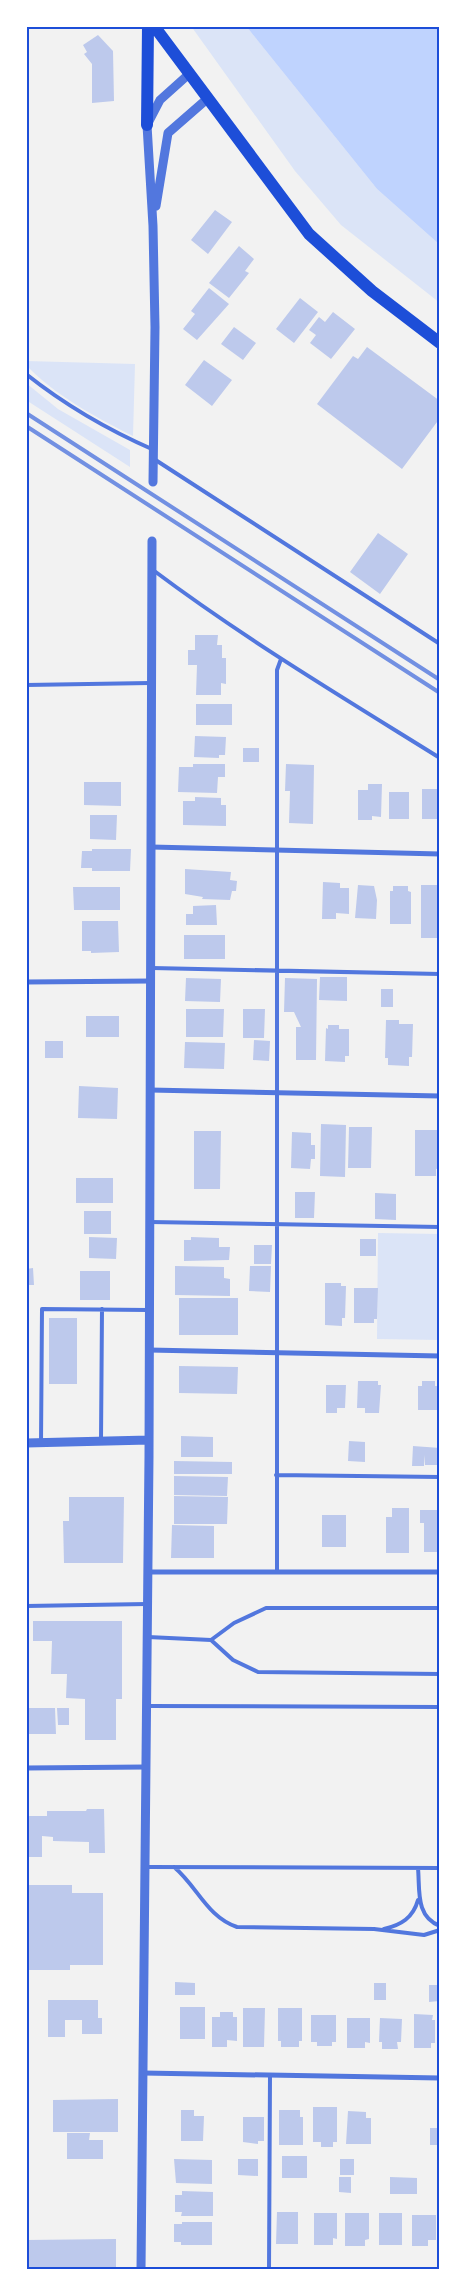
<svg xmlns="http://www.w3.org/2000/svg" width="466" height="2296" viewBox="0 0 466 2296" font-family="Ubuntu,sans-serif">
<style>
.green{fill:#dbe4f7}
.water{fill:#bfd3fe}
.building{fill:#bdc9ec}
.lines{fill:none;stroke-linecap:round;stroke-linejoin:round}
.service{stroke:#5277de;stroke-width:4}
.minor{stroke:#5277de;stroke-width:5}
.tertiary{stroke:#5277de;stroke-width:9}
.primary{stroke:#1d4ed8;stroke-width:12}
.rail{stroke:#7290e2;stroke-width:4}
.neatline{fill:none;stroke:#1d4ed8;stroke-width:2}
</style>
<rect width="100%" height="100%" fill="#f2f2f2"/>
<path class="green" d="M191 26H246L377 189 440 245V303L341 225 295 171Z
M26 361 135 364 133 436C95 417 56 396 26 365Z
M26 383 58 409 130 450V467L26 400Z
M378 1233 440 1234V1340L377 1339Z"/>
<path class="water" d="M246 26H440V245L377 189Z"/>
<path class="building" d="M98 35 113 51 114 101 92 103V64L84 54 87 52 83 45Z
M215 210 232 222 208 254 191 240Z
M239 246 254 259 245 271 249 273 229 298 209 283Z
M209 288 229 304 197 340 183 329 195 314 191 311Z
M300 298 318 312 294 343 276 329Z
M333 312 355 329 331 359 310 343 316 335 309 330 319 317 325 322Z
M234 327 256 343 243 360 221 344Z
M367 347 440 401V418L402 469 317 404 353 356 358 359Z
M204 360 232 380 212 406 185 385Z
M378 533 408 554 380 594 350 572Z
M195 635H218L217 645H222V658H226V684L221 683V695H196L197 665H188V650H195Z
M196 704H232V725H196Z
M195 736 226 737 225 755H219V758L194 757Z
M243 748H259V762H243Z
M193 764H225V777H218L217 793 178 792 179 767H193Z
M286 764 314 765 313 824 289 823 290 791H285Z
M84 782H121V806L84 805Z
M368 784H382L381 817 372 816V820H358V790H368Z
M422 789H440V816H437V819H422Z
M389 792H409V819H389Z
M195 797 221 798V805H226V826L183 825V801H195Z
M90 815H117L116 840 90 839Z
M92 849H131L130 871H92V868H81L82 851H92Z
M185 869 231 872 230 880 237 881 236 891H232L230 900 202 899 203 897 185 894Z
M323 882 340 883V888H349V914L336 913V919H322Z
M358 885 374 886 377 900 376 919 355 918Z
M421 885H440V938H421Z
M393 886H408V891L411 892V924H390V891H393Z
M73 887H120V910H74Z
M216 905 217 925H186V914H193V906Z
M82 921H118L119 952 91 953V951H82Z
M184 935H225V959H184Z
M320 977H347V1001L319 1000Z
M186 978 221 979 220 1002 185 1001Z
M285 978 317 979 316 1060H296V1027H301L294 1012H284Z
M381 989H393V1007H381Z
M186 1009H224L223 1037H186Z
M243 1009H265L264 1038H243Z
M86 1016H119V1037H86Z
M386 1020H399V1024H413L412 1057H409V1066L388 1065V1058H385Z
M328 1025H339V1029H349V1056H345V1062L325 1061 326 1028 328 1029Z
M254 1040 270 1041 269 1061 253 1060Z
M45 1041H63V1058H45Z
M185 1042 225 1043 224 1069 184 1068Z
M79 1086 118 1088 117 1119 78 1118Z
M321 1124 346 1125 345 1177 320 1176Z
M349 1127H372L371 1168H348Z
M415 1130H440V1168L436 1169V1176H415Z
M194 1131H221L220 1189H194Z
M292 1132 311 1133V1145H315V1159H311L310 1169 291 1168Z
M76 1178H113V1203H76Z
M295 1192H315L314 1218H295Z
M375 1193 396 1194V1220L375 1219Z
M84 1211H111V1234H84Z
M89 1237 117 1238 116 1259 89 1258Z
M191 1237 219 1238V1247H230L229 1260 184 1261V1240H191Z
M360 1239H376V1256H360Z
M254 1245H272L271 1264H254Z
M175 1266 224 1267V1278L230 1279V1296L175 1295Z
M250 1266H271L270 1292 249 1291Z
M33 1268 34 1285H26V1269Z
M80 1271H110V1300H80Z
M325 1283H341V1286H346L345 1318H342V1326L325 1325Z
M354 1288H378L377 1319H374V1323H354Z
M179 1298H238V1335H179Z
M49 1318H77V1384H49Z
M179 1366 238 1367 237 1394 179 1393Z
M358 1381H378V1385H381L379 1413H365V1408H357Z
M422 1381H435V1386H439L438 1410H418V1386H422Z
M326 1385H346L345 1408H337V1413H326Z
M181 1436 213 1437V1457H181Z
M349 1441 365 1442V1462L348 1461Z
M413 1446 440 1448V1465H425L424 1455V1466H412Z
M174 1461 232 1462V1474H174Z
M174 1476 228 1477 227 1496 174 1495Z
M174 1496 228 1497 227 1524H174Z
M69 1497H124L123 1563H64L63 1521H69Z
M392 1508H409V1553H386V1517H392Z
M420 1510H440V1552H424V1523H420Z
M322 1515H346V1547H322Z
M172 1525 214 1526V1558H171Z
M33 1621H122V1699H116V1740H85V1699L66 1698 67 1674H51L52 1641H33Z
M26 1708H55L56 1734H26Z
M57 1708H69V1725H58Z
M87 1809H104L105 1853H89V1842L53 1841V1837L42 1836V1857H26V1816H47V1811H86Z
M26 1885H72V1893H103V1965H70V1970H26Z
M175 1982 195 1983V1995H175Z
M374 1983H386V2000H374Z
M429 1985H439V2001L429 2002Z
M48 2000H98V2018H102V2034H82V2020H65V2037H48Z
M180 2007H205V2039H180Z
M243 2008H265L264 2047H243Z
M278 2008H302V2041H299V2047H281V2041H278Z
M220 2012H233V2017H237V2041L227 2040V2047H212V2017H220Z
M414 2014 433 2015 432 2020H435V2043H431V2048H414Z
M311 2015H336V2042H332V2046H317V2042H311Z
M347 2018H370V2043L365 2042V2048H347Z
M380 2018 402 2019 401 2042H397L398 2049H382V2042H379Z
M118 2099V2132H53V2100Z
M313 2107H337V2142H333V2147H321V2142H313Z
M181 2110H194V2116H204L203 2141H181Z
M279 2110H300V2117H303V2145H279Z
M348 2111 366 2112V2118H371V2144H346Z
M243 2117H264V2141H258V2144L243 2142Z
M430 2128H440V2145H430Z
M67 2133H90L89 2140H103V2159H67Z
M282 2156H307V2178H282Z
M174 2159 212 2160V2184L176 2183Z
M238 2159H258V2176L238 2175Z
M340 2159H354V2175H340Z
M339 2177H351V2193L339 2192Z
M390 2177 417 2178V2194H390Z
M182 2191 213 2192V2216H181L182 2212H175V2195H182Z
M277 2212H298V2244H276Z
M314 2213H337V2239L333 2238V2245H314Z
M345 2213H369V2239L365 2240V2246H345Z
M379 2213H402V2245H379Z
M412 2215H436V2240H428V2246H412Z
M182 2222H212V2245H181V2242H174V2224H182Z
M116 2239V2270H26V2240Z"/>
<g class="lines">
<path class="service" d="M26 374C65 405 108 430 154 450
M154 459 440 644
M153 570C245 639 342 697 440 758
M26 685 150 683
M152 968 440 974
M150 1222 440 1227
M101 1440 102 1309
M41 1443 42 1309 148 1310
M276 1475 440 1477
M277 1572V670L281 659
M26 1606 147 1604
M440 1608H266L234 1623 211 1640 233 1660 258 1672 440 1674
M148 1637 211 1640
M147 1706 440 1707
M146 1867 440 1868
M174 1867C197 1886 207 1917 237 1927L374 1929 424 1935 440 1930
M418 1868C420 1889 415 1917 440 1926
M384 1929C401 1925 413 1918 418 1900
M269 2270 270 2075"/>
<path class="minor" d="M151 847 440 854
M26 982 151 981
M150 1090 440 1096
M149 1350 440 1356
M148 1572H440
M26 1768 146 1767
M143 2073 440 2078"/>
<path class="tertiary" d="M156 206 168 133 207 99
M153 482 155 327 153 226 147 125 160 100 189 74
M26 1443 149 1440
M141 2270 149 1456 152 541"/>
<path class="primary" d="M154 26 309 234 372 291 440 343
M147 125 148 26"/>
<path class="rail" d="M26 413 440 680
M26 426 440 693"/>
</g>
<rect width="466" height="2296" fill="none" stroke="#ffffff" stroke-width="55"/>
<rect x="28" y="28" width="410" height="2240" class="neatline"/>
</svg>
